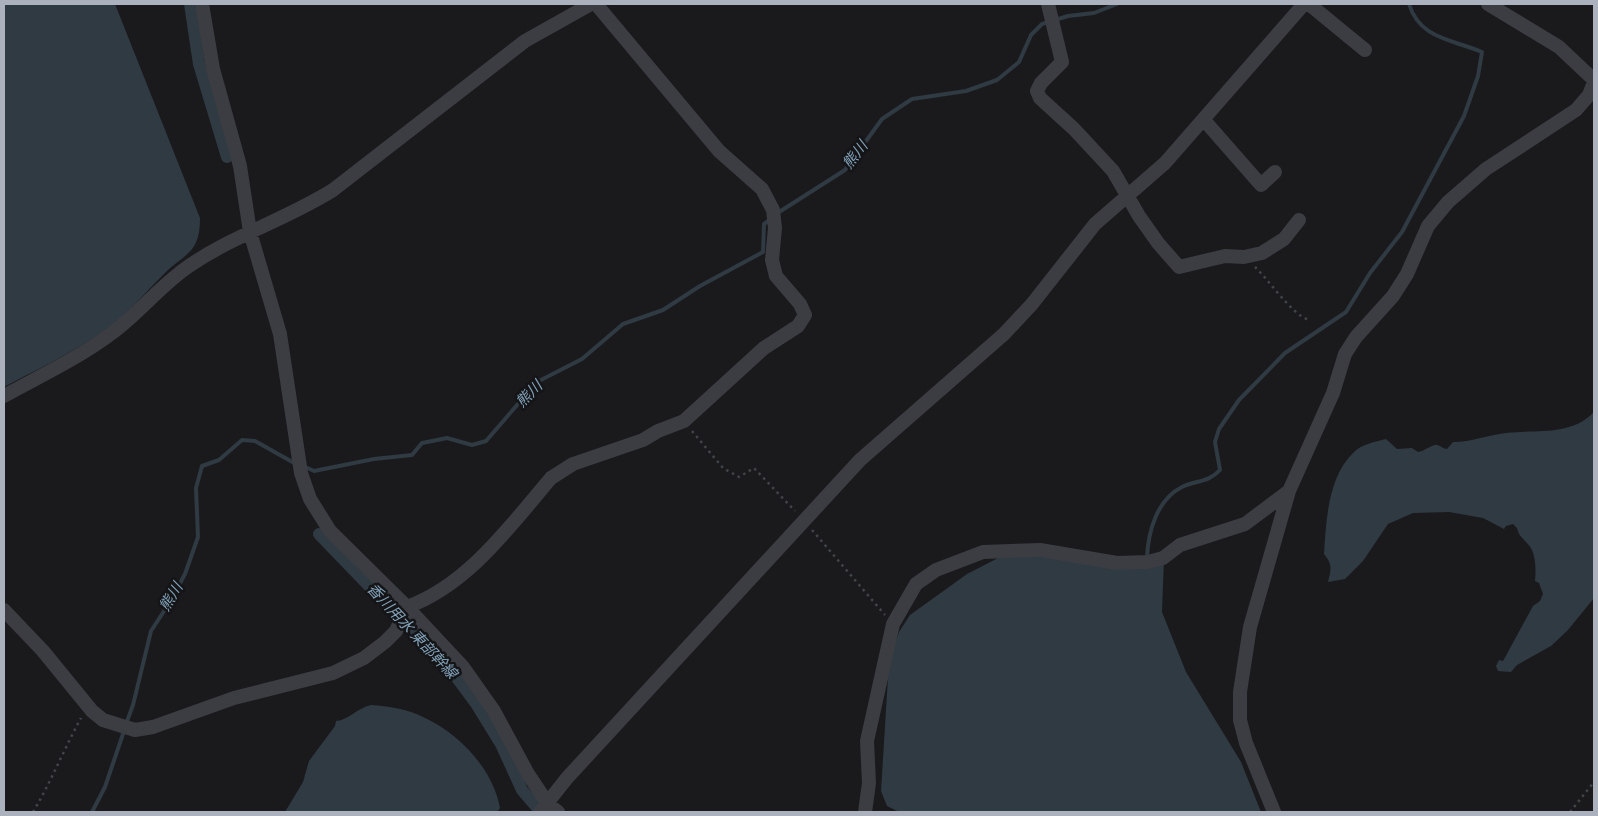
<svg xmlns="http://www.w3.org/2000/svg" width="1598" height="816" viewBox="0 0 1598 816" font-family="'IBM Plex Sans','Noto Sans JP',sans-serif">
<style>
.water{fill:#2f3a42}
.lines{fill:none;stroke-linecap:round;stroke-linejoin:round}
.stream{stroke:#2f3a42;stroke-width:4}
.canal{stroke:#2f3a42;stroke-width:12}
.path{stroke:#414449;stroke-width:2.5;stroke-dasharray:2.5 4;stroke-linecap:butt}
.minor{stroke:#3b3d42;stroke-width:14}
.labels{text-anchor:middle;stroke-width:5;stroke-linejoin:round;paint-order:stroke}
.water-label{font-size:15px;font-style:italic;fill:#82a2b9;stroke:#151518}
</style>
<rect width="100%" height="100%" fill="#1a1a1d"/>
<path class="water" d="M4 4H115L200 218C200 255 184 253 163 275 141 297 121 321 95 337 66 356 34 371 4 387Z
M1594 412V598L1568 630 1551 646 1517 665 1511 672 1498 671 1496 666 1499 660 1503 661 1533 606 1540 601 1543 594 1539 583 1535 581C1536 570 1536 558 1531 548 1526 540 1519 538 1517 528L1513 524 1506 526 1504 529 1483 518 1449 512 1413 513 1388 524 1363 561 1345 579 1328 582C1331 569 1333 565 1324 554 1326 521 1328 476 1354 452 1362 444 1375 442 1386 439L1397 449 1412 448 1418 452C1425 451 1429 446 1435 445 1439 444 1442 449 1447 449L1453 442C1471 442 1488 435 1506 433 1536 429 1570 437 1594 412Z
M1002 556 1164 559 1162 612 1186 672 1241 762 1261 812H899L887 806 881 791 889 661 899 632 910 615 967 574Z
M371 705C388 706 408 709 423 717 459 733 493 769 500 808L497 812H285L303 782 309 761 335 726 336 721C349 720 357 708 371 705Z"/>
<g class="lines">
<path class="stream" d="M776 214 845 170 882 119 912 99 966 91 997 80 1019 62 1031 35 1042 24 1068 16 1094 13 1117 4
M303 466 314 471 374 459 412 455 422 443 447 438 472 445 486 441 537 382 582 359 623 324 663 310 700 286 763 252 764 224 771 219
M1147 558C1148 533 1156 500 1182 487 1196 480 1208 483 1220 470L1215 442 1219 429 1239 400 1285 353 1346 312 1370 273 1402 232 1464 116 1478 76 1482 52C1451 39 1420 39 1409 4
M126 724 133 705 151 631 170 602 185 574 198 537 196 488 202 466 219 460 242 440 255 441 296 464
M92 812 105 787 124 731"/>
<path class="canal" d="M190 4 199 64 227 157
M319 534 454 674 477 705 501 744 522 790 541 812"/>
<path class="path" d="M1255 267C1269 280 1292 315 1309 320
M692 431 723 468 739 477 754 468 795 511
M812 530 885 615
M33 812C51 782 64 749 81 718
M1570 812 1594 782"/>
<path class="minor" d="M202 4 213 69 240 166 250 232 280 334 301 473 310 499 330 531 407 607 463 667 494 711 528 774 548 804 558 812
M1048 4 1062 62 1041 83 1037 91 1040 98 1074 129 1113 171 1139 216 1158 243 1179 267 1225 256 1244 257 1262 253 1284 239 1299 220
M1309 4 1365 50
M1488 4 1559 47 1594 80
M1204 120 1261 185 1275 172
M4 396C40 376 79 358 112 333 139 313 161 285 189 266 234 235 287 219 333 190L525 41 591 4
M4 610 43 651 92 711 103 720 135 730 153 727 234 698 333 673 364 658 385 642 396 631 407 607C468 585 510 526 551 478L573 464 643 440 658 431 684 421 764 348 798 326 805 315 800 304 776 276 772 260 775 228 773 210 762 189 719 151 596 4
M540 812 567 778 860 460 1004 334 1032 304 1095 224 1165 163 1304 4
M865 812 869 783 867 741 893 624 916 584 936 570 983 552 1040 550 1117 563 1148 562 1163 558 1180 545 1245 524 1289 491
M1274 812 1246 743 1240 720V692L1250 627 1289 491 1333 393 1345 354 1356 337 1393 296 1407 274 1428 226 1448 202 1486 169 1576 110 1589 95 1594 82"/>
</g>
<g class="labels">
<g class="water-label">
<text transform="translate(855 155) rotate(-52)" y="5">熊川</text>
<text transform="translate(529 394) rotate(-45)" y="5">熊川</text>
<text transform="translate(171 597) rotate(-59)" y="5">熊川</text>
<text transform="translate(412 631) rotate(47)" y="5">香川用水 東部幹線</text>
</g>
</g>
<rect width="1598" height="816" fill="none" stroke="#acb2bd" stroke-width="10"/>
</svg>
